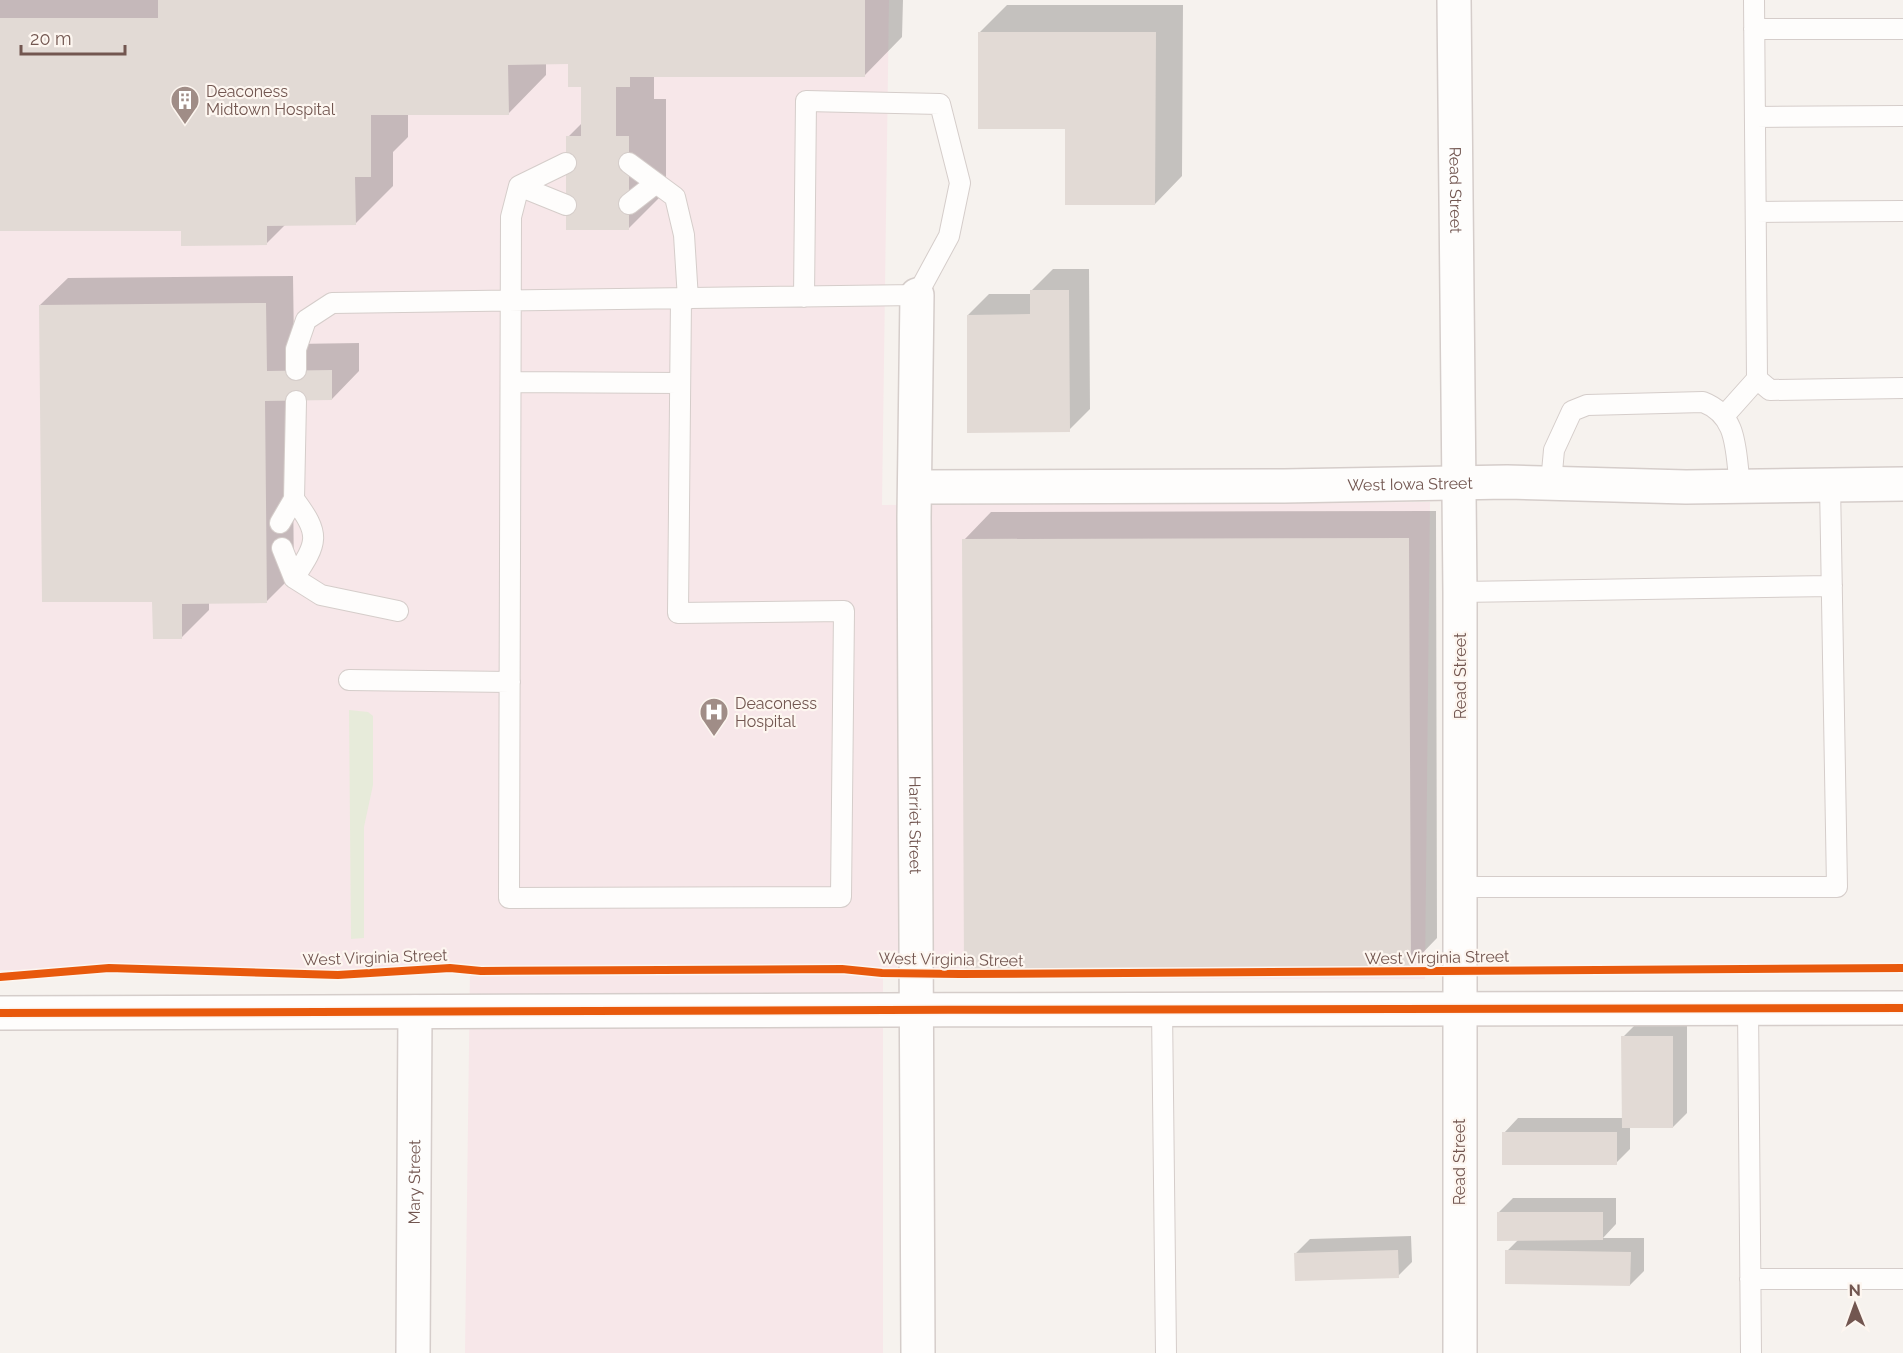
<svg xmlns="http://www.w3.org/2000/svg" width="1903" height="1353" viewBox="0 0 1903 1353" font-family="Raleway,sans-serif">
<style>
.medical{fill:#f7e7e9}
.green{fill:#e7ebda}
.shadow{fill:#0003}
.building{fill:#e2dad5}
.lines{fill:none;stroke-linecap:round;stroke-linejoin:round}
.service-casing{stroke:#d5cdca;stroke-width:22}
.minor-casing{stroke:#d5cdca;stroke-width:36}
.tertiary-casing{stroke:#d5cdca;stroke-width:36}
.service{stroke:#fefdfc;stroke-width:20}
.minor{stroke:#fefdfc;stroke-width:33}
.tertiary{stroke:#fefdfc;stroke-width:33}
.cycleway-casing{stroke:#fdf6f0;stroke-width:11}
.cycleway{stroke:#e8590c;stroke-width:8}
.labels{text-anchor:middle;stroke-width:4.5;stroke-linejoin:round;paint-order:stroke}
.poi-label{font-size:16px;fill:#725650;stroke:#fdf6f0;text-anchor:start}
.street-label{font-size:16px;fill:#725650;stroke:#fdf6f0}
</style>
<rect width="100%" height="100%" fill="#f6f2ee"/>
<path class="medical" d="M0 0H889L882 505 1430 502 1425 979 883 978V1353H465L470 969 0 970Z"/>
<path class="green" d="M349 710 368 712 373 716V785L364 827V938L351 939Z"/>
<path class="shadow" d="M0 0H903L902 37 864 76 654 75V99H666V191L628 229 568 137 583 122V85L569 63H546V75L508 114H408V137L393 152V186L355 224H286L266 244 183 229H0Z
M1007 5H1183L1182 176 1155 204 1067 128 980 32Z
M1053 269H1089L1090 409 1069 430 968 315 989 294H1032V290Z
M293 276 294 344 359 343V371L332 399H292L294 574 267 601 209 602V610L181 638 154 600 40 305 68 278Z
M1436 511 1437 938 1410 966 964 540 991 512Z
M1687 1022V1113L1673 1127H1630V1149L1616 1163 1504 1133 1518 1118H1623V1037L1637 1023Z
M1513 1198H1616V1224L1603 1238H1644V1271L1630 1285 1507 1251 1519 1239 1499 1212Z
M1411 1236 1412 1262 1398 1276 1295 1254 1310 1239Z"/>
<path class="building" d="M158 0H865V77H630V87H616V136H629V230H566V136H581V87H568V64L508 65 509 115H371V177H355L356 225 267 226V245L181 246V231H0V18H158Z
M978 32H1156L1155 205H1065V129H978Z
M1030 290H1069L1070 432 967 433V315L1030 314Z
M266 303 267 371 332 370V400L265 401 267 603 182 604V639H153L152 602H42L39 305Z
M1409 538 1411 967 964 969 962 539Z
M1621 1036H1673V1128H1622Z
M1502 1132H1617V1165H1502Z
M1497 1212H1603V1240L1497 1241Z
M1398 1250 1399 1278 1295 1281 1294 1253Z
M1505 1250 1631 1252 1630 1286 1505 1284Z"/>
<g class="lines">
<g class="service-casing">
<path id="service" d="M1754 0 1757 379 1770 390 1903 388
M1754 29H1903
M1755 117 1903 116
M566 163 519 186 511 217 509 898 841 897 844 611 678 613 681 299
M629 163 675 197 684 235 688 299
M519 186 566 205
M629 204 656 183
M1756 212 1903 211
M296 370V349L306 320 332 303 917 295 949 236 960 183 940 104 806 101 804 297
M511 382 680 383
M1724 416 1757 379
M1551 483 1554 450 1572 411 1587 405 1703 402C1739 416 1735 451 1740 485
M294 499C321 535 318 542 294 578
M280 523 294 499 296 401
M282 548 294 578 321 595 398 611
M1460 592 1832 586
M349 680 510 682
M1461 887H1837L1830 484
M1748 1007 1751 1353
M1162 1009 1166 1353
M1750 1279H1903"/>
</g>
<g class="minor-casing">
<g id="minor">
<path id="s1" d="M1454 0 1460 592V1353"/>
<path id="s2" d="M917 295 914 517 918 1353"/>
<path id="s3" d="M916 487 1284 486 1507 482 1686 487 1903 484"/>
<path id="s4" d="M413 1353 415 1012"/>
</g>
</g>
<g class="tertiary-casing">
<path id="tertiary" d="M0 1013C634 1012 1269 1007 1903 1008"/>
</g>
<use href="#service" class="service"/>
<use href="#minor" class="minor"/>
<use href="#tertiary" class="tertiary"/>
<g class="cycleway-casing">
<path id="cycleway" d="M0 977 109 968 338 975 450 968 481 971 842 969 882 973 960 974 1903 968
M0 1013C634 1012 1269 1007 1903 1008"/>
</g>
<use href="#cycleway" class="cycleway"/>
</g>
<defs>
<g id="building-pin" transform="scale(1.5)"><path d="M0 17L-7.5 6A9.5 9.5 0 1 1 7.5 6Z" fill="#a08d87" stroke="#fdf6f0"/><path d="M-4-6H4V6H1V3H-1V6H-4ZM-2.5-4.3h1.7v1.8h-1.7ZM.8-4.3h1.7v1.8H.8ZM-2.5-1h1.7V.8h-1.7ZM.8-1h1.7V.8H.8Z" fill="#fff"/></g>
<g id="hospital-pin" transform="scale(1.5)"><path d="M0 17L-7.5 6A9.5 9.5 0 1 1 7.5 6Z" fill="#a08d87" stroke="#fdf6f0"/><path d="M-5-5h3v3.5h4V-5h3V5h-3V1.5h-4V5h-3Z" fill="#fff"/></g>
</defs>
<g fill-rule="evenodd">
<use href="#building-pin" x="185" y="100"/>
<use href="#hospital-pin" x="714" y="712"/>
</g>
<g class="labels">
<g class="poi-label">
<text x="206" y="97">Deaconess<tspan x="206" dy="18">Midtown Hospital</tspan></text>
<text x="735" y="709">Deaconess<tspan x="735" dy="18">Hospital</tspan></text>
</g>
<g class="street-label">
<text dy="6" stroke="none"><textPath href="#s1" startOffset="190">Read Street</textPath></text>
<text dy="6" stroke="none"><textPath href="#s3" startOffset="494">West Iowa Street</textPath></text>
<text transform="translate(1460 676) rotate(-90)" y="6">Read Street</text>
<text dy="6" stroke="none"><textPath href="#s2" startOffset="530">Harriet Street</textPath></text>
<text transform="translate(375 957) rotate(-2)" y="6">West Virginia Street</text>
<text transform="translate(1437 957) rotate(-1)" y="6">West Virginia Street</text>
<text transform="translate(951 959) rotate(1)" y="6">West Virginia Street</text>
<text transform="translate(1459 1162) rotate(-90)" y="6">Read Street</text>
<text dy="6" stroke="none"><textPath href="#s4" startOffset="171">Mary Street</textPath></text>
</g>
</g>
<g transform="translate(1855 1305) rotate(359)" stroke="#fdf6f0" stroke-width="4.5" paint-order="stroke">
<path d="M0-4.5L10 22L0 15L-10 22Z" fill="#725650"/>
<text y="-9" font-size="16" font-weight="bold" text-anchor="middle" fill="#725650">N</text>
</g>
<path d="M21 45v9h104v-9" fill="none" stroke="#725650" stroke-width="3"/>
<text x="30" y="45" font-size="18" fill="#725650" stroke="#fdf6f0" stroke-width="4.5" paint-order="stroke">20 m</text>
</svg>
